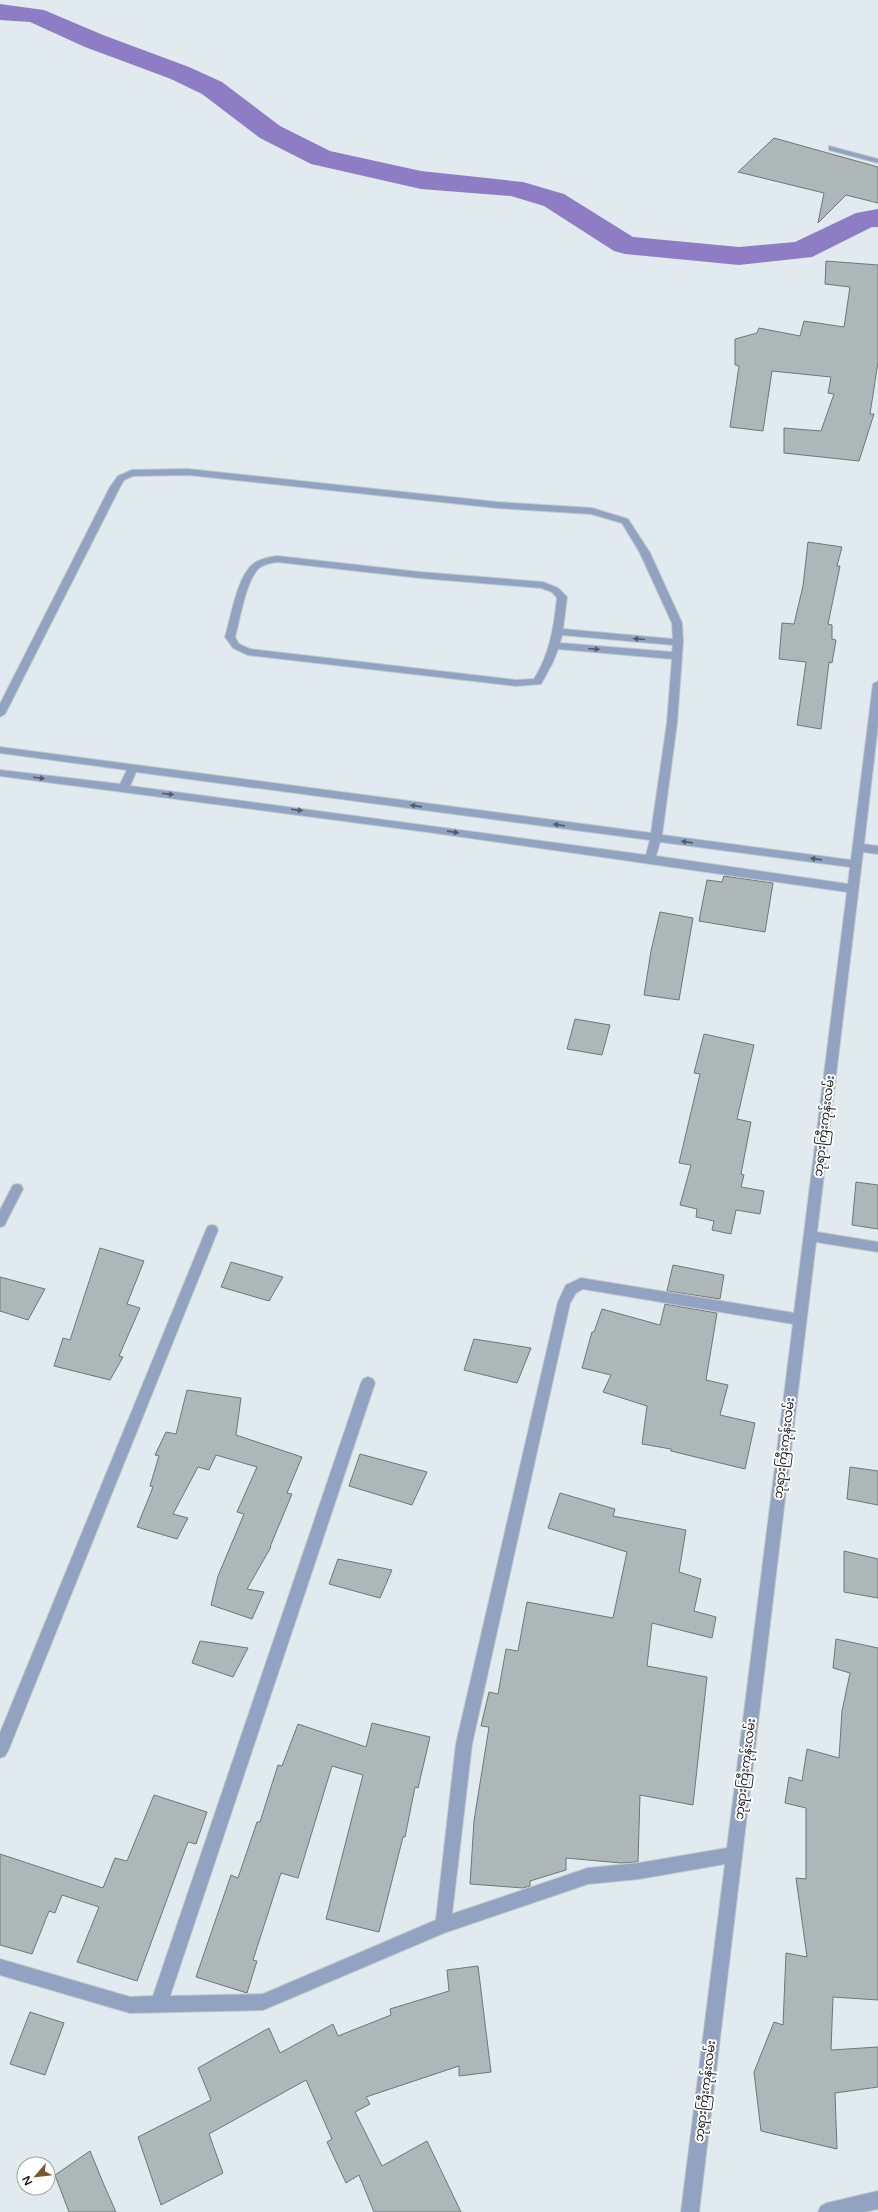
<svg xmlns="http://www.w3.org/2000/svg" width="878" height="2212" viewBox="0 0 878 2212" font-family="'Varela Round','Noto Sans Myanmar',sans-serif">
<style>
.lines{fill:none;stroke-linecap:round;stroke-linejoin:round}
.river{fill:#8e7dc5;fill-rule:evenodd}
.building{fill:#adb7b7;stroke:#6e7777}
.minor-casing{stroke:#c0c8cc;stroke-width:2}
.minor{fill:#92a3c1;fill-rule:evenodd}
.oneway{fill:#535c6c}
.labels{text-anchor:middle;stroke-width:4;stroke-linejoin:round;paint-order:stroke}
.street-label{font-size:12px;fill:#141618;stroke:#fff}
</style>
<rect width="100%" height="100%" fill="#e1eaee"/>
<g class="lines">
<path class="river" d="M0 4 44 10 103 35 189 67 222 82 280 126 330 151 421 171 523 182 564 194 633 237 739 247 795 242 856 213 878 209V227H872L812 257 739 265 625 254 614 251 544 206 511 196 421 189 311 164 260 138 202 94 171 79 85 47 30 22 0 20Z"/>
</g>
<path class="building" d="M774 138 878 167V203L846 195 818 223 824 193 738 172Z
M826 261 878 265V362L870 414H874L859 461 784 453V428L821 431 834 394 828 393 831 377 772 371 763 431 730 427 739 366 735 365V339L757 333 759 328 800 336 804 321 844 327 850 287 825 284Z
M808 542 842 547 837 566H840L828 624 832 625V639L836 640 832 663 829 662 821 729 797 725 806 662 779 659 782 623 794 624 803 586Z
M724 876 773 883 765 932 699 921 707 880 722 882Z
M660 912 693 918 679 1000 644 995 651 951Z
M575 1019 610 1025 602 1055 567 1049Z
M704 1034 754 1045 737 1119 751 1122 741 1174 744 1175 741 1187 764 1191 760 1214 736 1210 731 1234 712 1230 714 1221 696 1217 697 1209 680 1205 691 1165 679 1163 700 1074 694 1073Z
M856 1182 878 1185V1229L852 1225Z
M100 1248 144 1261 127 1304 140 1308 119 1356 123 1357 110 1380 54 1366 63 1338 70 1340Z
M231 1262 283 1277 269 1301 221 1287Z
M673 1265 724 1275 720 1299 667 1291Z
M0 1277 45 1289 28 1320 0 1311Z
M665 1304 717 1313 706 1380 728 1385 720 1415 755 1423 745 1469 671 1451V1449L642 1444 647 1406 603 1392 611 1375 582 1368 592 1332H594L602 1309 660 1325Z
M474 1339 531 1348 517 1383 464 1370Z
M187 1390 241 1398 236 1435 302 1457 287 1493 292 1494 270 1547H271L247 1589 264 1592 252 1619 211 1605 218 1576 244 1514 237 1512 257 1467 216 1455 209 1470 198 1467 173 1514 188 1518 177 1539 137 1527 153 1487 150 1486 159 1456 155 1455 166 1432 176 1434Z
M360 1454 427 1472 412 1505 349 1486Z
M850 1467 878 1471V1505L847 1499Z
M560 1493 615 1509 613 1516 686 1530 679 1572 701 1579 694 1611 716 1617 712 1638 652 1623 647 1666 707 1677 693 1805 640 1795 638 1862 621 1863 566 1858V1870L530 1881V1886L523 1888 470 1884 474 1821 489 1727 481 1726 489 1692 498 1694 506 1649 518 1651 527 1602 613 1618 627 1552 548 1528Z
M844 1551 878 1559V1598L844 1592Z
M338 1559 392 1570 380 1598 329 1584Z
M836 1639 878 1648V2000L833 1997 831 2050 878 2047V2087L835 2093 837 2149 761 2131 754 2072 774 2022 783 2025 786 1953 807 1957 796 1878 806 1879V1808L785 1803 789 1777 802 1781 807 1749 839 1758 842 1711 850 1673 833 1668Z
M200 1641 248 1648 233 1677 192 1663Z
M372 1723 430 1737 418 1788 415 1787 405 1837H403L379 1932 326 1919 363 1775 332 1766 298 1878 281 1873 253 1960 257 1961 247 1993 196 1977 231 1875 238 1878 257 1822H260L278 1765 282 1766 298 1724 366 1747Z
M154 1795 207 1812 196 1844 188 1842 137 1981 77 1962 99 1907 62 1895 55 1913 49 1911 32 1954 0 1945V1854L103 1888 115 1858 127 1861Z
M478 1966 491 2072 459 2076V2066L366 2097 370 2104 355 2112 382 2166 427 2141 461 2212H374L359 2175 346 2183 327 2142 332 2139 306 2080 209 2134 223 2173 161 2205 138 2137 211 2100 198 2068 269 2028 280 2053 333 2024 338 2036 391 2015 390 2009 449 1991 447 1970Z
M30 2012 64 2023 45 2075 10 2064Z
M90 2151 104 2185 116 2212H69L55 2175Z"/>
<g class="lines">
<g class="minor-casing">
<path id="minor" d="M829 146 878 159V163L829 150Z
M188 469 497 502 592 508 628 519 650 553 682 623 683 642 677 723 662 835 851 860 873 684 878 681V725L864 844 878 846V854L863 852 817 1232 878 1242V1252L816 1242 699 2212H681L725 1864 639 1879 588 1884 444 1933 263 2010 130 2013 0 1975V1959L130 1997 153 1996 361 1383 363 1379 368 1377 373 1379 375 1383 170 1996 263 1994 436 1920 456 1744 558 1302 566 1285 581 1278 794 1313 847 892 427 832 0 776V770L120 784 127 770 0 753V747L651 833 667 723 672 659 558 649 553 662 541 684 516 686 248 655 233 648 225 637C231 618 237 577 253 564 260 559 269 557 277 556L420 572 543 582 558 588 567 597 563 629 673 639 672 623 640 553 622 523 591 514 497 508 188 475 133 476 124 480 120 487 5 714 0 717V704L110 487 118 476 132 470ZM277 562 420 578 541 588 552 592 557 598C554 626 550 654 534 679L516 680 250 649 239 644 235 637C240 619 246 580 259 568 264 564 271 563 277 562ZM562 635 673 645 672 652 560 643ZM136 772 650 840 646 855 130 786ZM660 842 850 867 848 884 656 856ZM583 1289 793 1324 727 1848 639 1863 588 1868 452 1914 472 1744 570 1303 576 1293Z
M17 1184 21 1185 23 1189 4 1226 0 1227V1210L13 1185Z
M212 1225 216 1226 218 1230 8 1751 5 1756 0 1758V1733L206 1230 208 1226Z
M878 2191V2209L864 2212H818L821 2206 827 2203Z"/>
</g>
<use href="#minor" class="minor"/>
</g>
<defs><path id="oneway-solid" d="M-6-.8H1V-3.2L6.5 0L1 3.2V.8H-6Z"/></defs>
<g class="oneway">
<use href="#oneway-solid" transform="translate(639 639) rotate(-175)"/>
<use href="#oneway-solid" transform="translate(594 649) rotate(5)"/>
<use href="#oneway-solid" transform="translate(39 778) rotate(7)"/>
<use href="#oneway-solid" transform="translate(168 794) rotate(7)"/>
<use href="#oneway-solid" transform="translate(416 806) rotate(-172)"/>
<use href="#oneway-solid" transform="translate(297 810) rotate(7)"/>
<use href="#oneway-solid" transform="translate(559 825) rotate(-172)"/>
<use href="#oneway-solid" transform="translate(453 832) rotate(8)"/>
<use href="#oneway-solid" transform="translate(687 842) rotate(-172)"/>
<use href="#oneway-solid" transform="translate(816 859) rotate(-172)"/>
</g>
<g class="labels">
<g class="street-label">
<text transform="translate(824 1126) rotate(-83)" y="4">ဘုရားကြီးကုန်းလမ်း</text>
<text transform="translate(784 1448) rotate(-83)" y="4">ဘုရားကြီးကုန်းလမ်း</text>
<text transform="translate(745 1769) rotate(-83)" y="4">ဘုရားကြီးကုန်းလမ်း</text>
<text transform="translate(705 2091) rotate(-83)" y="4">ဘုရားကြီးကုန်းလမ်း</text>
</g>
</g>
<g transform="translate(36 2176) rotate(242)"><circle r="19" fill="#ffffff" stroke="#a1a2a3"/>
<path d="M0-3L7 15L0 10L-7 15Z" fill="#79572f"/>
<text y="-6" font-size="11" font-weight="bold" text-anchor="middle" fill="#141618">N</text>
</g>
</svg>
